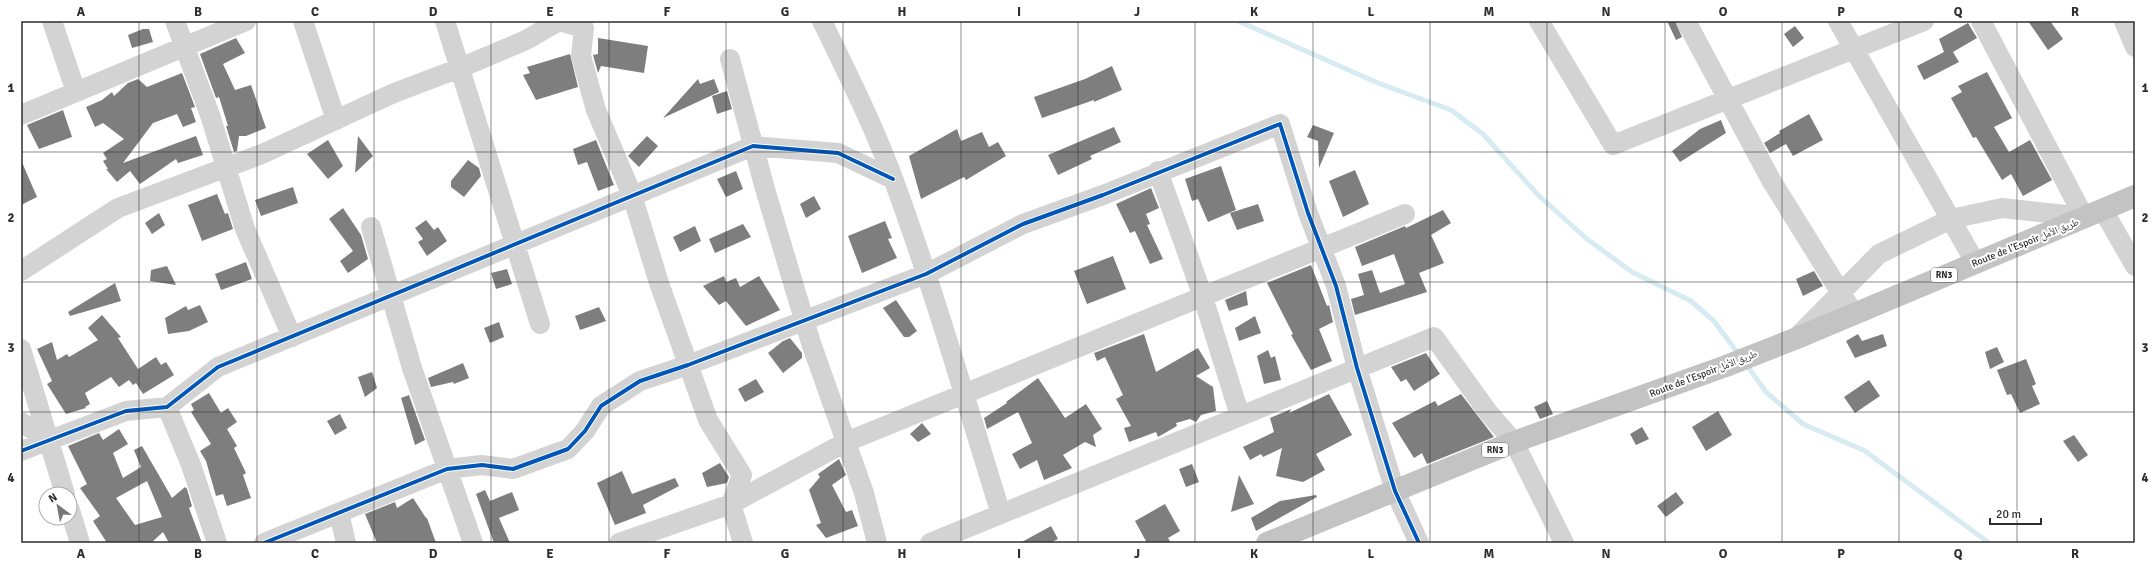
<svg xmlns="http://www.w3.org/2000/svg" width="2156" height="564" viewBox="0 0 2156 564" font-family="Signika,'Noto Naskh Arabic',sans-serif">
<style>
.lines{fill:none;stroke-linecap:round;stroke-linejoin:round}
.stream{stroke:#d6ebf2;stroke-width:5}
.building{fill:#7e7e7e;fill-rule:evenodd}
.minor{stroke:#d3d3d3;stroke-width:20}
.trunk{stroke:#c3c3c3;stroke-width:22}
.cycleway-casing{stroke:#fff;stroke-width:6}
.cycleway{stroke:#0057b8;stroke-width:4}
.grid{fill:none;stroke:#2e2e2e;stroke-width:1;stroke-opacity:0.55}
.labels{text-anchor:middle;stroke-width:4;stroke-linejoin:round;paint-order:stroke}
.shield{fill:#fff;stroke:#6d6d6d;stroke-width:1}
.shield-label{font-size:9px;font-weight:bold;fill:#2e2e2e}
.street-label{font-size:10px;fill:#2e2e2e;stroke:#fff}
.neatline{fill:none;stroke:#2e2e2e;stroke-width:1.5}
.grid-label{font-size:13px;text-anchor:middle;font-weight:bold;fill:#2e2e2e}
</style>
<rect width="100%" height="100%" fill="#fff"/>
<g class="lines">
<path class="stream" d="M1238 21 1378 83 1451 110 1483 134 1539 196 1587 239 1632 272 1691 301 1714 321 1739 355
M1746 364 1766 392 1803 424 1865 451 1989 543"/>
</g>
<path class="building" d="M1667 21H1675L1682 37 1676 40Z
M2028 21H2050L2063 39 2048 50Z
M1968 23 1977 38 1953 52 1959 62 1924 80 1917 66 1944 52 1939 39Z
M1795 26 1804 38 1793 47 1784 34Z
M143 29H149L153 42 132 48 128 35Z
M236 38 245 53 223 64 235 90 251 85 266 128 246 136H239L237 151 234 152 226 126H228L219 97 216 98 200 54Z
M598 38 648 46 644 73 601 66 598 73 593 55 598 54Z
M570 54 578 87 536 100 523 75 530 73 527 67Z
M1112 66 1122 90 1094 102V100L1042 118 1034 97 1085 79Z
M1987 72 2012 118 1994 127 2009 152 2030 140 2052 180 2023 196 2011 174 2002 180 1976 137 1973 138 1951 98 1962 92 1958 86Z
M182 73 195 107 191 108 196 122 183 127 177 114 153 123 123 163 196 136 203 155 178 163 176 159 140 184 130 171 117 182 106 169H108L103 161 107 159 103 153 124 139 103 123 95 127 86 107 102 100 112 92 114 96 128 83 138 79 147 87Z
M698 79 700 84 714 79 719 92 663 118Z
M727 91 732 109 717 114 712 96Z
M63 110 72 137 39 149 27 125Z
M1809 114 1823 140 1793 156 1786 144 1770 153 1764 143 1780 133 1779 131Z
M1721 120 1726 133 1680 162 1672 151 1700 129Z
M1313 125 1334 133 1319 168 1318 141 1307 137Z
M1114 127 1121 142 1090 156 1092 159 1058 175 1048 155Z
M957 129 961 141 982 132 989 147 998 142 1006 156 966 180 964 177 921 199 909 156Z
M358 136 373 156 355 173Z
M647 136 658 146 639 167 628 156Z
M328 140 343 166 328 179 307 154Z
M596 140 614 185 598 191 587 162 578 165 573 149Z
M21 160 37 197 21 205Z
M468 160 479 168 481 176 464 197 451 187V181Z
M1221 166 1236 210 1208 222 1198 199 1192 201 1185 179Z
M1355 170 1369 204 1343 217 1329 181Z
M736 171 743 189 726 197 717 179Z
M293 187 298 203 261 216 255 200Z
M1151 188 1159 208 1146 214 1150 224 1147 225 1163 259 1150 264 1135 231 1130 233 1116 204Z
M217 194 225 214 228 213 233 229 202 241 188 205Z
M814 196 821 209 806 218 800 204Z
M1258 204 1264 221 1237 230 1230 213Z
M343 208 361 235 368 259 348 273 340 261 353 251 329 219Z
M1443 210 1451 223 1431 235 1444 263 1419 273 1427 292 1355 315 1351 299 1364 295 1358 274 1372 270 1380 293 1405 284 1394 254 1362 266 1355 247 1405 226 1406 228Z
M159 213 165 225 152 234 145 223Z
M426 220 434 230 438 227 447 241 427 256 418 242 423 239 415 228Z
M885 221 892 238 888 239 897 258 862 273 848 236Z
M743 224 751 237 715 253 709 239Z
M695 226 701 241 680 252 673 237Z
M1113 256 1126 289 1087 304 1074 271Z
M246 262 252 279 221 290 215 274Z
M1311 265 1327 306 1329 305 1333 322 1319 329 1332 361 1311 370 1291 335 1293 334 1267 283Z
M167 266 176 285 150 281 151 270Z
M507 269 512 284 496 289 491 273Z
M1814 271 1823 286 1803 296 1796 279Z
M724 276 726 282 736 278 740 287 759 276 780 310 746 326 726 301 719 305 703 286Z
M115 283 121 301 70 316 68 312Z
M1246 291 1248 305 1229 311 1225 300Z
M896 300 917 331 909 337H904L883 308Z
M200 305 208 322 189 331 168 334 165 318 186 306 188 310Z
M599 307 606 321 580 330 575 316Z
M102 315 121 337 118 338 138 369 156 357 161 365 166 362 174 375 143 394 136 383 133 385 129 380 119 387 111 377 85 393 90 404 85 407 86 408 66 414 47 384 52 381 37 349 52 342 57 360 67 354 69 357 98 340 88 328Z
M1255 316 1261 333 1239 341 1235 328Z
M499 322 504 337 490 343 484 328Z
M1144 334 1156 372 1198 348 1210 368 1196 376 1213 387 1216 411 1201 415 1196 422 1190 419 1176 423 1177 426 1158 437 1156 432 1129 442 1124 428 1131 426 1116 399 1123 395 1105 357 1097 361 1094 353Z
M1858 334 1862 341 1883 334 1887 346 1855 358 1846 341Z
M790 338 802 353V358L783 373 768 353 783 341Z
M1997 347 2004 362 1990 369 1985 352Z
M1268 350 1271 358 1275 356 1281 380 1264 384 1257 356Z
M1426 353 1440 374 1414 391 1406 379 1401 382 1391 367Z
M2026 359 2036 384 2032 386 2040 404 2020 413 2011 394 2007 395 1997 370Z
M463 363 469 378 454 384 453 382 431 387 428 378Z
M372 372 377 388 365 397 358 377Z
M1038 378 1065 418 1086 404 1102 429 1093 435 1096 447 1085 442 1063 455 1072 468 1044 480 1037 460 1020 469 1012 454 1032 443 1018 412 987 429 984 418 1007 403 1006 402Z
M756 379 764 392 745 402 738 389Z
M1869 380 1880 396 1855 413 1844 397Z
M209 393 221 413 228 408 237 422 227 429 237 446 234 448 246 473 243 475 251 498 227 506 223 494 216 496 206 461 200 451 211 444 191 412 194 410 191 404Z
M1329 394 1352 435 1316 454 1325 470 1303 482 1276 476 1282 448 1263 457 1261 454 1250 460 1243 447 1274 432 1270 418 1291 409 1289 413Z
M1461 394 1494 437 1427 464 1422 453 1414 458 1392 423 1435 401 1438 406Z
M409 395 425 440 415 445 401 398Z
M1547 401 1553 414 1540 419 1534 407Z
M1718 411 1732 435 1706 451 1692 427Z
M340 414 347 428 335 435 327 421Z
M922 423 931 434 918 442 910 434Z
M1642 427 1649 439 1636 445 1630 434Z
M119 429 128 444 113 453 123 478 141 467 134 450 142 446 172 498 185 487 187 489 192 506 189 508 202 543H169L163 532 151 543H107L93 521 100 516 80 488 87 484 68 446 99 433 103 440ZM147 481 162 517 135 525 116 498Z
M2074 435 2088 455 2078 462 2063 441Z
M839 459 846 475 832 485 846 512 852 510 858 526 826 538 816 525 821 523 809 490 820 477 818 474Z
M720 463 729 477 727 483 707 487 702 473Z
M1192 464 1199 482 1186 487 1179 469Z
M622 471 632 494 675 478 679 486 643 505 646 513 615 525 597 483Z
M1239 475 1254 504 1231 512Z
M485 490 490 501 512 492 519 510 499 518 510 543H494L476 494Z
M1676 492 1684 503 1666 517 1657 506Z
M1316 495 1317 497 1256 531 1251 518 1280 501Z
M413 498 426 518H427L436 543H377L365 514 395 502 397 508Z
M1165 504 1180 531 1168 538 1171 543H1147L1135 521Z
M1051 526 1058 539 1050 543H1020Z"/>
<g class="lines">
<path class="minor" d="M52 21 76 92
M175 21 210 115 245 229 292 337
M303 21 336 120
M445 21 540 324
M559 21 584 28 581 56 596 110 632 195 659 283 708 420 742 475 731 504 743 543
M822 21C847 73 874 126 894 181 934 290 966 402 1001 514
M1539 21 1613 145 1924 21
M1686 21 1771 180 1854 314
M1838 21 1975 262
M1981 21 2084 217
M2124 21 2135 47
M730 59 765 189 811 343 864 493 877 543
M21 115 246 21
M1158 171 1203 297 1240 416
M2103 210 2135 266
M371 227 412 368 473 543
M21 271 118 208 262 154 394 93 460 68 526 40 559 21
M1797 337 1879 254 1951 219 2002 208 2084 217
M21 349 65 494
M167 407 191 465 217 543
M21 422 48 440
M21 451 126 411 167 407 218 367 753 146 838 153 893 179
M70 510 80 543
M339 513 346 543
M264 543 447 469 482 465 513 469 568 449 585 431 601 406 640 381 688 365 926 274 1023 224 1103 195 1280 124 1308 213 1336 286 1357 368 1395 491 1419 543
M619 543 731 504 846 442 1405 214
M930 543 1434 337 1488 412 1514 442 1564 543"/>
<path class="trunk" d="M1267 543 1514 442 1726 366 1797 338 2135 196"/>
<g class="cycleway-casing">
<path id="cycleway" d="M21 451 126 411 167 407 218 367 753 146 838 153 893 179
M264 543 447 469 482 465 513 469 568 449 585 431 601 406 640 381 688 365 926 274 1023 224 1103 195 1280 124 1308 213 1336 286 1357 368 1395 491 1419 543"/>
</g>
<use href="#cycleway" class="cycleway"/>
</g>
<path class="grid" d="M139 21V543M257 21V543M374 21V543M491 21V543M609 21V543M726 21V543M843 21V543M961 21V543M1078 21V543M1195 21V543M1313 21V543M1430 21V543M1547 21V543M1665 21V543M1782 21V543M1899 21V543M2017 21V543M21 152H2135M21 282H2135M21 412H2135"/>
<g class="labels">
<g class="shield">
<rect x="1931" y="268" width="26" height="14" rx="3"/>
<rect x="1482" y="443" width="26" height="14" rx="3"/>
</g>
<g class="shield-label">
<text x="1944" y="278">RN3</text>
<text x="1495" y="453">RN3</text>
</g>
<g class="street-label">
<text transform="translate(2025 242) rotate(-22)" y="4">Route de l’Espoir طريق الأمل</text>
<text transform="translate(1703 373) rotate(-21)" y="4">Route de l’Espoir طريق الأمل</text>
</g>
</g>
<rect width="2156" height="564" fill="none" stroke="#ffffff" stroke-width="44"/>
<g transform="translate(58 506) rotate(328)"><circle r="19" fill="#ffffff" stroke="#ababab"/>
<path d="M0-3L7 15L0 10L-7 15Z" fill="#777777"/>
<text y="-6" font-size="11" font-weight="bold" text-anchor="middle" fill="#2e2e2e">N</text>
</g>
<path d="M1990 518v6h51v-6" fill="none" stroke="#2e2e2e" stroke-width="2"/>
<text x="1996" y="518" font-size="12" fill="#2e2e2e" stroke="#ffffff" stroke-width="3" paint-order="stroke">20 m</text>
<rect x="22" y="22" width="2112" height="520" class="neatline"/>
<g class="grid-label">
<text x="81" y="16">A</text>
<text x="198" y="16">B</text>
<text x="315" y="16">C</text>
<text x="433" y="16">D</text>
<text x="550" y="16">E</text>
<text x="667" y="16">F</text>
<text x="785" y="16">G</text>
<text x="902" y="16">H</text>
<text x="1019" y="16">I</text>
<text x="1137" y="16">J</text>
<text x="1254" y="16">K</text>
<text x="1371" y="16">L</text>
<text x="1489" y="16">M</text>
<text x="1606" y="16">N</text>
<text x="1723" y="16">O</text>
<text x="1841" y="16">P</text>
<text x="1958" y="16">Q</text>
<text x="2075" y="16">R</text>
<text x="11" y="92">1</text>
<text x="2145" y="92">1</text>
<text x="11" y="222">2</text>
<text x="2145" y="222">2</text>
<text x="11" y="352">3</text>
<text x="2145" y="352">3</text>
<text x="11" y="482">4</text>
<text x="2145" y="482">4</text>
<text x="81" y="558">A</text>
<text x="198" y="558">B</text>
<text x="315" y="558">C</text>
<text x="433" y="558">D</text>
<text x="550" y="558">E</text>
<text x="667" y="558">F</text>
<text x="785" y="558">G</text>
<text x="902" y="558">H</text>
<text x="1019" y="558">I</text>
<text x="1137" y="558">J</text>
<text x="1254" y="558">K</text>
<text x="1371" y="558">L</text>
<text x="1489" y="558">M</text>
<text x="1606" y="558">N</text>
<text x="1723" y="558">O</text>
<text x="1841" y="558">P</text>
<text x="1958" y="558">Q</text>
<text x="2075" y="558">R</text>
</g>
</svg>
